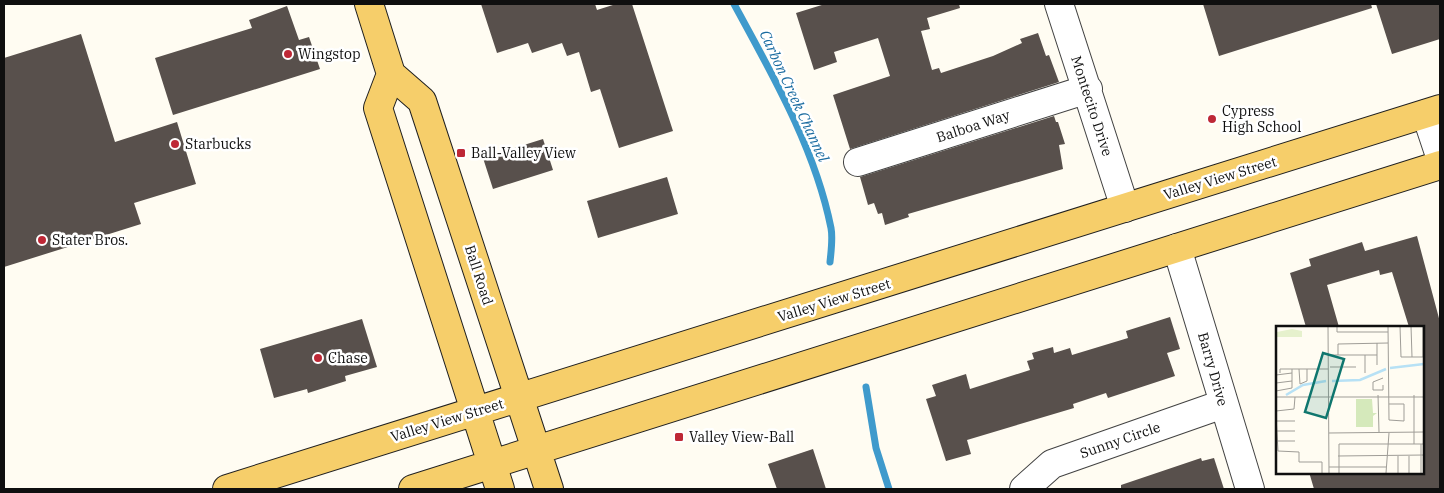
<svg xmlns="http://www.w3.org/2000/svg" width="1444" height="493" viewBox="0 0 1444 493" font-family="'IBM Plex Serif',serif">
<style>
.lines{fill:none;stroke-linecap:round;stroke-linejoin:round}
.stream{stroke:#3f9acc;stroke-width:7}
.building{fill:#58504c}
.minor-casing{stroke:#424242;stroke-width:30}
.major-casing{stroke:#202020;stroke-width:30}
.minor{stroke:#fff;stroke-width:28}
.major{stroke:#f6ce6a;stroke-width:28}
.poi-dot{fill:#be2836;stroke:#fff;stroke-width:2}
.labels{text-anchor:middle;stroke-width:5;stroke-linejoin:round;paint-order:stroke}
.poi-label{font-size:14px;fill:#0f0f0f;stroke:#fff;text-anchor:start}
.street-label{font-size:14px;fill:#0f0f0f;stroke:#fff}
.water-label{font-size:15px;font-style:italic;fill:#196ba0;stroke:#fff}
.inset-river{fill:none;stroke:#b7e1f5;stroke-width:2.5}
.inset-road{fill:none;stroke:#9f9d97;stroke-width:1}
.view{fill:#0f766e;fill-opacity:0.15;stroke:#0f766e;stroke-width:2.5}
.inset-edge{fill:none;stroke:#0f0f0f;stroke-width:2.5}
</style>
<rect width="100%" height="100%" fill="#fffcf2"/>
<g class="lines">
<path class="stream" d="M734 4C772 74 815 148 831 228 833 238 831 252 830 262
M866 387 876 448 889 489"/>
</g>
<path class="building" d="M481 4H595L597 10 616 4H632L673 131 619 148 600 89 591 92 579 52 567 56 562 43 532 53 528 43 497 53Z
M825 4H959L960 8 927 18 930 29 921 31 932 70 939 68 941 73 993 56 1022 43 1020 39 1038 33 1046 56 1049 55 1059 82 850 149 833 95 890 76 878 38 834 52 837 62 814 70 796 13Z
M1203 4H1371L1372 8 1219 56Z
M1376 4H1440V39L1392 54Z
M287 6 299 40 309 37 320 69 173 115 155 58 252 28 249 20Z
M81 34 115 142 177 122 196 184 134 203 141 224 4 267V58Z
M1054 116 1056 122H1058L1065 144 1059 145 1063 169 908 214 909 217 885 225 882 213 878 214 874 203 868 205 860 177Z
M543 139 553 170 493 189 483 158Z
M667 177 678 214 598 238 587 201Z
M1417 236 1440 322V489H1314L1309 472H1423V327H1409L1392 272 1380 275 1379 270 1327 285 1339 327H1306L1290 273 1311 266 1309 259 1362 242 1365 251Z
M1170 317 1180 349 1167 353 1175 376 1108 398 1106 393 1073 404 1074 408 967 440 971 454 946 461 926 399 936 396 932 385 966 374 970 389 1030 370 1027 361 1034 359 1032 353 1053 347 1054 353 1070 348 1072 355 1128 338 1126 331Z
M362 319 377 367 345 376 346 381 308 393 307 389 274 398 260 349Z
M813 449 826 489H777L768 464Z
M1201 458 1202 461 1214 458 1224 489H1121V485Z"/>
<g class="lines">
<g class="minor-casing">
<path id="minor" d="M1059 4 1125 208
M1426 114 1440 156
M858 162 1088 89
M1177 248 1250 489
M1024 489 1052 464 1223 404"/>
</g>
<g class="major-casing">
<path id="major" d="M369 4 391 74 422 101 549 489
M391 74 378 108 500 489
M227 489 1440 109
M413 489 1440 165"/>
</g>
<use href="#minor" class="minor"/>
<use href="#major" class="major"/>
</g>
<g class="poi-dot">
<circle cx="288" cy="54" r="5"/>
<circle cx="1212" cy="119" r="5"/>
<circle cx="175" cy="144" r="5"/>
<rect x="456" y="148" width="10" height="10" rx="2.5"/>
<circle cx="42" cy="240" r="5"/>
<circle cx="318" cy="358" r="5"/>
<rect x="674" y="432" width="10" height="10" rx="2.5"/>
</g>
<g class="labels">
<g class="poi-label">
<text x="298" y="59">Wingstop</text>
<text x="1222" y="116">Cypress<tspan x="1222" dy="16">High School</tspan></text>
<text x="185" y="149">Starbucks</text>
<text x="471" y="158">Ball-Valley View</text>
<text x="52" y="245">Stater Bros.</text>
<text x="328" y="363">Chase</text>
<text x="689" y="442">Valley View-Ball</text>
</g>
<g class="street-label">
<text transform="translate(1092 106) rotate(72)" y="5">Montecito Drive</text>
<text transform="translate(973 126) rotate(-18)" y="5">Balboa Way</text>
<text transform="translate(1220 178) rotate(-17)" y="5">Valley View Street</text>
<text transform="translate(479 275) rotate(72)" y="5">Ball Road</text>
<text transform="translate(834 300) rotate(-17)" y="5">Valley View Street</text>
<text transform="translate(1213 369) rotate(74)" y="5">Barry Drive</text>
<text transform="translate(447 420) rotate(-17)" y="5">Valley View Street</text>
<text transform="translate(1120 440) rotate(-19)" y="5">Sunny Circle</text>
</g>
<g class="water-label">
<text transform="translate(794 96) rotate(65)" y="5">Carbon Creek Channel</text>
</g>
</g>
<g transform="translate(1276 326)">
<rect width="148" height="148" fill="#fffcf2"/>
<path d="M80 73H96L97 87H101L97 90V101H80Z" fill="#d5e9bb"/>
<path d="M16 3 26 5V11H1V6Z" fill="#e6f1cd"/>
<path class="inset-river" d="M114 42 148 38M56 55 84 54 110 43M10 69 27 59 50 55"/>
<path class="inset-road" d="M52 0 53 147M61 0V6H112M112 0 113 94 128 95V78H113M124 0 125 31H148M135 0 136 31M147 0V31M101 17V39M52 29H101M62 29V18L112 17M54 41H80M23 43 24 58 31 55V43M4 47V43H52M89 47V29M0 49 16 47M107 52 97 56V64H107V59M0 57 16 55M0 65 16 62V43M102 69 103 106M138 69V118M0 71H148M0 85 18 83 19 71M0 90 2 125 23 126V136H46V147M1 95H19M1 105H19M53 107 148 106M1 115H19M145 118V147M62 130 148 129M122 130V147M133 130V147M53 141H110M63 147V118H148M110 147 113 107"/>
<path class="view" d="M47 27 68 33 50 92 29 86Z"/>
<rect width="148" height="148" class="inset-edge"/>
</g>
<rect width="1444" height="493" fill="none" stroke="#0f0f0f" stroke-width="10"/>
</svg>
